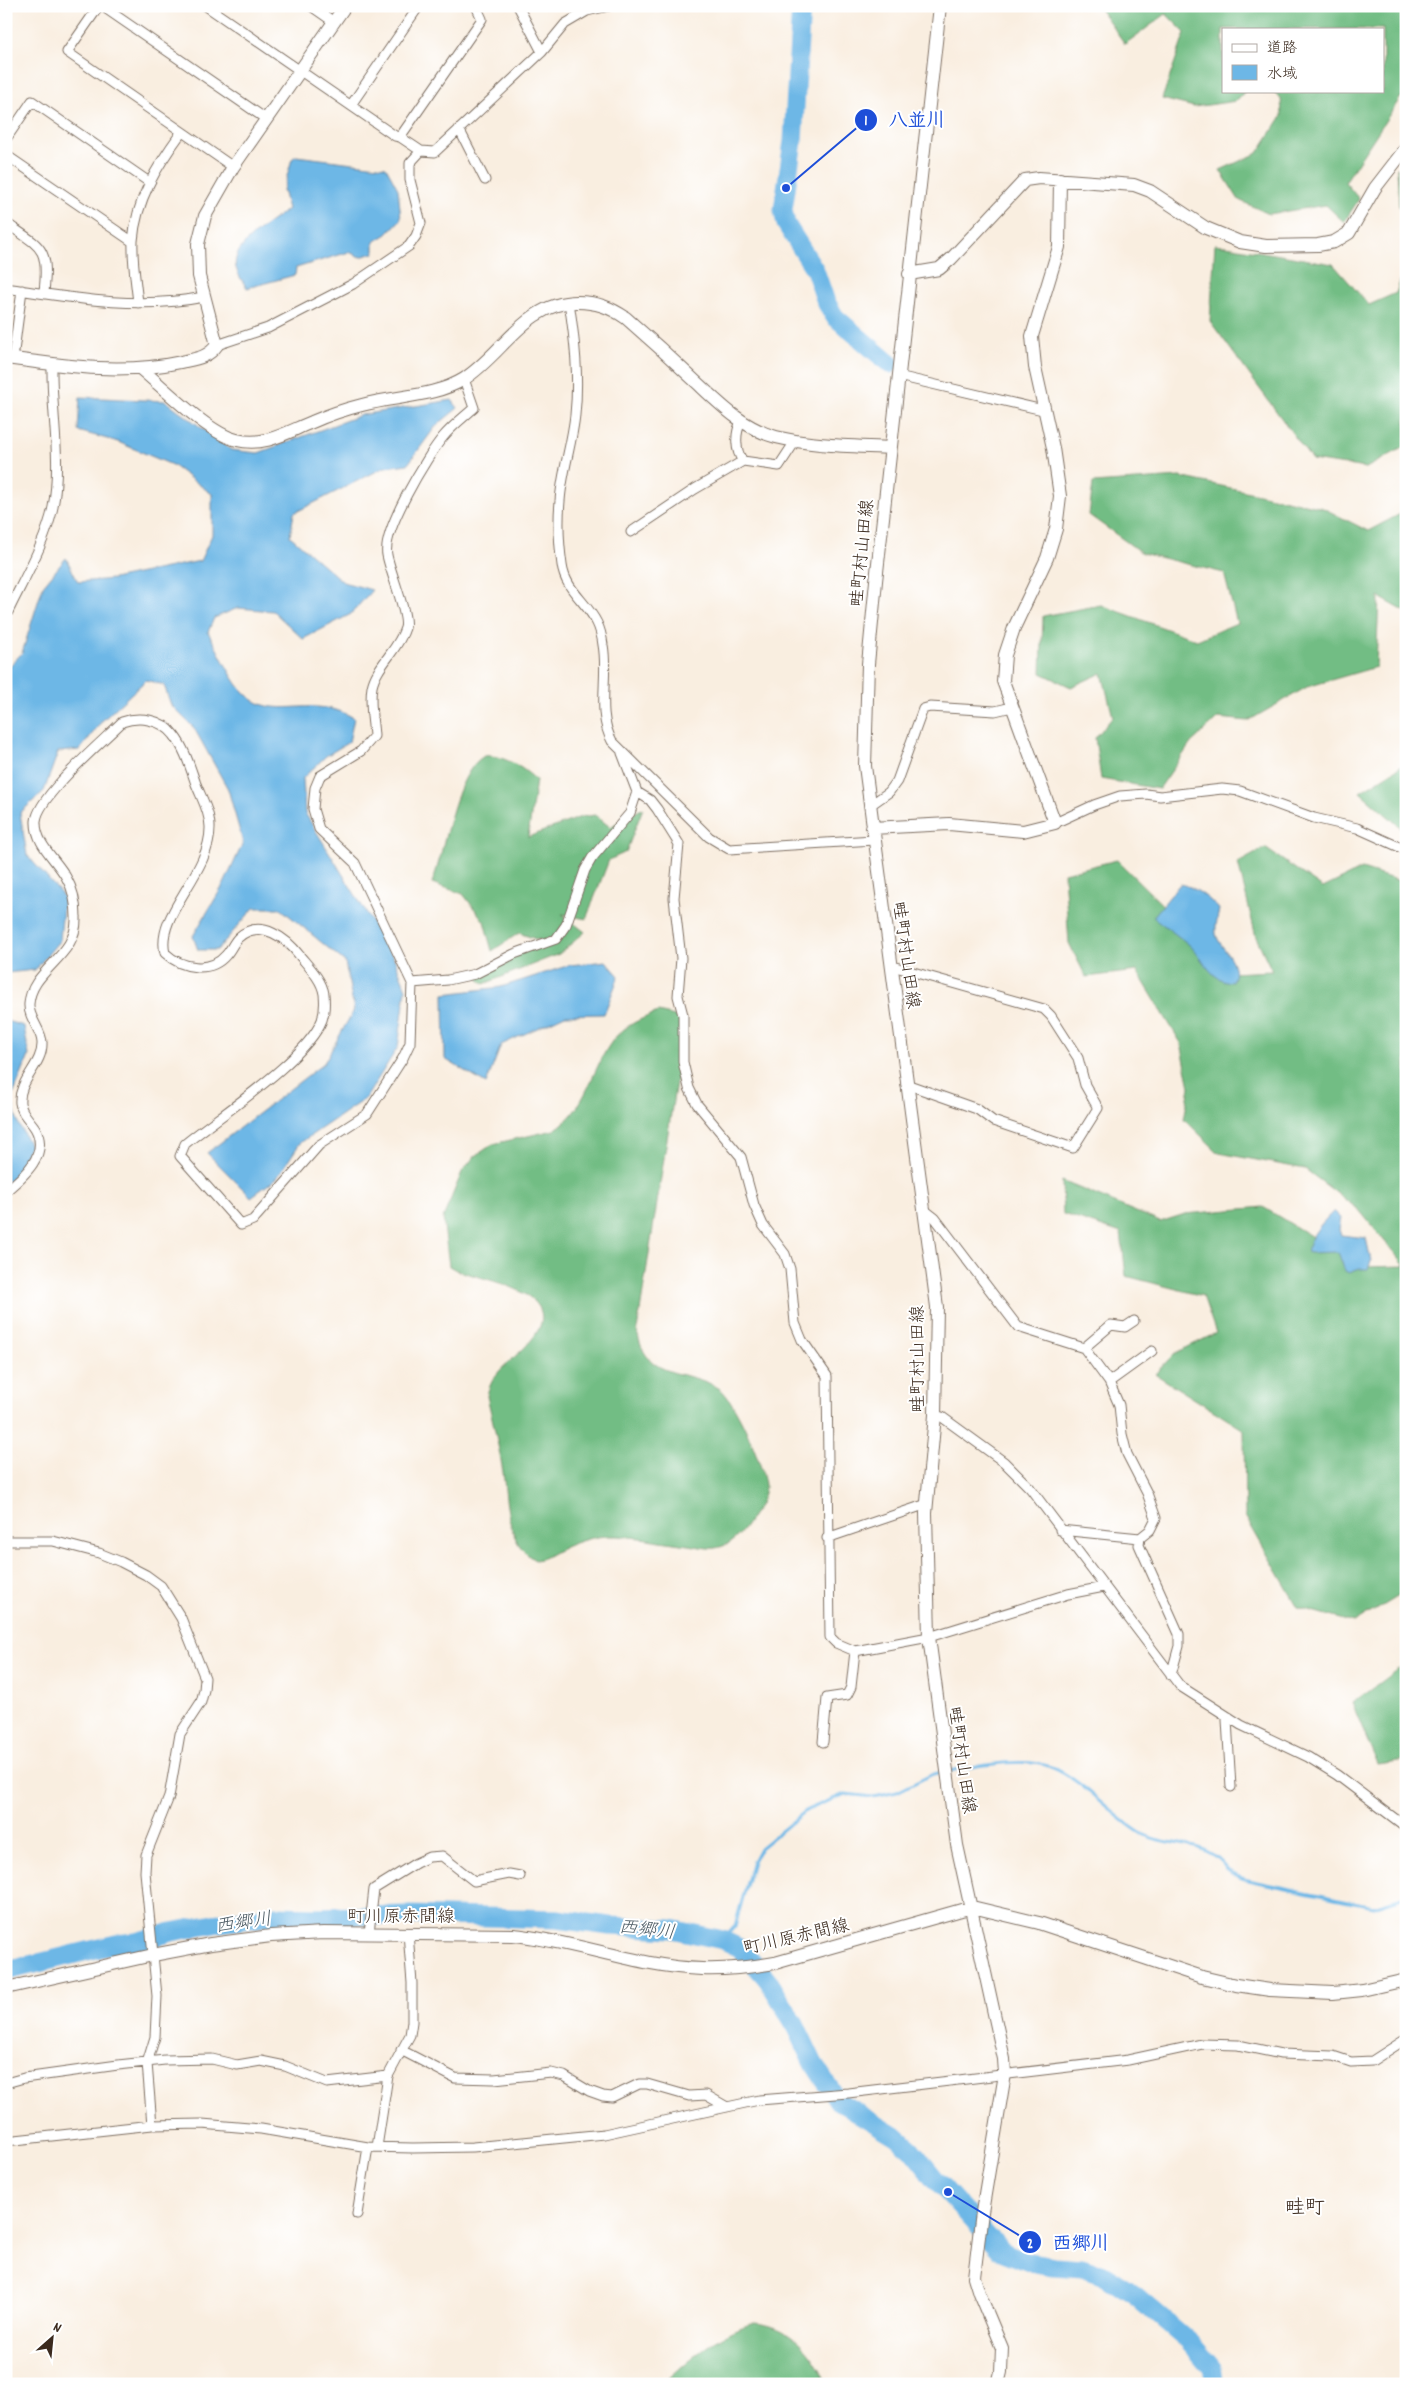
<svg xmlns="http://www.w3.org/2000/svg" width="1412" height="2390" viewBox="0 0 1412 2390" font-family="Dekko,'Klee One',sans-serif">
<style>
.forest{fill:#72bd84;stroke:#567451}
.water{fill:#6db7e6;stroke:#547082}
.lines{fill:none;stroke-linecap:round;stroke-linejoin:round}
.stream{stroke:#6db7e6;stroke-width:3}
.river{stroke:#6db7e6;stroke-width:19}
.street-casing{stroke:#7e6f62;stroke-width:11}
.secondary-casing{stroke:#7e6f62;stroke-width:14}
.street{stroke:#fff;stroke-width:9}
.secondary{stroke:#fff;stroke-width:12}
.labels{text-anchor:middle;stroke-width:4;stroke-linejoin:round;paint-order:stroke}
.street-label{font-size:18px;fill:#3b2a1e;stroke:#fff}
.water-label{font-size:19px;font-style:italic;fill:#4c5b64;stroke:#fff}
.quarter-label{font-size:20px;fill:#3b2a1e;stroke:#fff}
.leader{fill:none;stroke:#1d4ed8;stroke-width:2}
.callout-dot{fill:#1d4ed8;stroke:#fff;stroke-width:2}
.mark-label{font-size:15px;text-anchor:middle;font-weight:bold;fill:#fff}
.callout-label{font-size:19px;text-anchor:middle;font-weight:bold;fill:#1d4ed8;stroke:#fff;stroke-width:4;stroke-linejoin:round;paint-order:stroke}
</style>
<rect width="100%" height="100%" fill="#fff"/>
<filter id="ink" filterUnits="userSpaceOnUse"><feTurbulence type="fractalNoise" baseFrequency=".02" numOctaves="2"/><feDisplacementMap in="SourceGraphic" scale="10" xChannelSelector="R" yChannelSelector="G"/><feConvolveMatrix kernelMatrix="1 2 1 2 8 2 1 2 1" color-interpolation-filters="sRGB"/></filter>
<filter id="wash" filterUnits="userSpaceOnUse"><feTurbulence type="fractalNoise" baseFrequency=".0096" numOctaves="4" result="noise"/><feDisplacementMap in="SourceGraphic" scale="20" xChannelSelector="R" yChannelSelector="G"/><feGaussianBlur stdDeviation="1.12" result="paint"/><feColorMatrix in="noise" values="0 0 0 0 0 0 0 0 0 0 0 0 0 0 0 0 0 1.4 0 .05"/><feComposite in="paint" operator="in"/></filter>
<g filter="url(#wash)">
<rect width="100%" height="100%" fill="#f9eee0"/>
<path class="forest" d="M1098 6H1406V97H1401L1345 182 1359 199 1344 222 1326 205 1269 214 1239 200 1220 170 1258 153 1282 116 1281 98 1271 91H1383V29H1223V91H1245L1236 101 1194 107 1162 99 1185 33 1166 14 1125 44Z
M1397 168 1406 171V237L1399 205Z
M1215 244 1333 264 1369 305 1396 293 1406 265V446L1366 468 1312 460 1210 321Z
M1180 477 1323 508 1368 531 1406 511V612L1379 597 1376 667 1307 687 1248 721 1218 718 1191 743 1159 789 1101 779 1095 738 1113 717 1102 673 1071 687 1041 673 1043 616 1101 605 1197 640 1237 623 1224 573 1142 553 1089 515 1093 483Z
M484 756C502 754 524 768 536 780L528 837 581 817 595 815 610 827 643 808 626 852 609 860 586 919 562 914 585 932 559 954 484 984 473 974 541 941 519 933 492 951 484 921 463 894 432 883C445 851 454 773 484 756Z
M1406 763V832L1360 792Z
M1265 848 1323 888 1362 869 1406 883V1591L1354 1623 1298 1607 1245 1516 1244 1430 1155 1374 1174 1354 1216 1333 1203 1296 1126 1276 1121 1233 1063 1214 1062 1181 1160 1222 1185 1214 1263 1207 1362 1267 1405 1266 1359 1210 1305 1169 1219 1153 1184 1119 1190 1087 1181 1043 1137 971 1086 977 1069 943 1064 873 1117 860 1231 973 1272 971 1256 937 1238 863Z
M658 1012 675 1016 683 1025 681 1050 637 1330C645 1382 686 1367 720 1389 734 1398 766 1470 765 1487 764 1497 759 1507 753 1515 743 1530 735 1545 715 1548 707 1549 697 1546 689 1545 662 1542 633 1535 606 1536 591 1537 572 1543 559 1550 550 1554 545 1559 535 1560 506 1544 507 1500 503 1472 499 1447 493 1422 487 1396 492 1371 509 1364 526 1346 577 1294 491 1282 456 1270L449 1266 443 1218 462 1172 474 1157 493 1144 554 1130C587 1110 591 1069 613 1040 625 1025 641 1019 658 1012Z
M1406 1663V1761L1378 1765 1352 1703Z
M754 2323C789 2325 815 2352 826 2384H663C689 2359 719 2333 754 2323Z"/>
<path class="water" d="M296 156 386 167 398 189 401 219 387 234 374 242V253L360 257 349 252 296 268 295 275 247 288C243 282 238 275 236 268 229 246 273 221 288 209L283 190 292 159Z
M80 397 166 401 231 450 258 453 361 415 452 400 458 408 436 426 408 464 385 467 294 513 290 536 343 582 372 590 351 614 303 639 273 611 238 608 214 618 208 632C217 648 230 676 241 689 264 716 288 705 317 707 331 708 342 711 354 718L349 742 326 756 303 778 305 813 394 958 406 989 398 1047 366 1098 300 1143 277 1178 251 1197 207 1153 324 1063 354 1010 345 962 280 908H254L217 950H198L193 936 224 884 243 843 228 789 194 728 171 705 164 685 146 680 102 721 80 750 58 752 44 791 20 813 27 855 64 897 60 940 35 970 6 973V670L22 653 43 586 66 558 78 582 113 579 200 561 212 535V494L172 465 118 442 78 431Z
M1180 884C1194 886 1210 899 1219 909 1218 917 1215 926 1216 934 1219 948 1242 962 1232 982 1209 981 1203 956 1187 943 1176 934 1164 926 1153 917Z
M606 961 619 976 604 1014 565 1015 501 1045 486 1084 445 1059 444 994 501 987 570 965Z
M6 1021 24 1026 29 1056 11 1100 19 1125 30 1145 17 1174 6 1183Z
M1334 1211 1341 1218 1339 1230 1341 1235 1366 1238 1371 1261 1368 1269H1360L1349 1273 1345 1271 1338 1252 1308 1253C1305 1241 1325 1219 1334 1211Z"/>
<g class="lines">
<path class="stream" d="M950 1771C975 1766 1027 1757 1051 1767 1083 1780 1110 1814 1139 1832 1160 1845 1187 1841 1208 1852 1221 1858 1224 1868 1233 1874 1237 1877 1243 1878 1247 1880L1373 1906 1406 1896
M723 1940 735 1926 753 1861 760 1848 807 1810 845 1794 873 1797 897 1792 933 1774 943 1772"/>
<path class="river" d="M801 6 793 141 783 210 786 224 815 270 826 302 835 317 890 364
M6 1971 116 1944 136 1942 172 1932 219 1923 276 1916 314 1917 409 1915 557 1919 610 1926 672 1929 723 1940 740 1948 768 1980 797 2028 814 2064 838 2101 897 2137 911 2149 937 2181 1001 2251 1029 2262 1054 2266 1082 2268 1106 2276 1135 2295 1190 2342 1212 2368 1215 2384"/>
</g>
</g>
<g filter="url(#ink)">
<g class="lines">
<g class="street-casing">
<path id="street" d="M99 6 67 52 233 167
M102 6 266 119
M206 6 395 136 400 137 482 19 476 6
M311 6 334 22
M518 6 542 52
M351 105 419 6
M459 129 485 180
M400 137 421 151 435 152 542 52 565 24 587 11 609 6
M6 139 32 101 149 182
M6 155 133 242
M6 223C42 248 49 247 44 292
M6 288C72 298 138 310 204 297
M569 302C575 341 579 377 575 415 572 444 562 472 560 501 558 522 559 544 562 565 565 590 587 602 597 623 600 629 602 637 603 645 609 677 596 712 612 741L709 837 729 849 874 840
M138 303C136 283 132 261 133 241 136 200 157 166 181 133
M217 345 268 328 353 284 409 246 416 236 421 223 410 180V163L421 151
M13 359 22 290
M898 376 1043 410
M741 422C735 433 735 451 743 461L779 466 796 440
M631 532 695 489 743 461
M6 616C22 582 46 542 53 507 62 460 51 412 52 365
M622 753 637 792 650 800 657 809 679 844 674 898 681 958 678 996 683 1015V1062L689 1088 697 1104 741 1157 754 1205 763 1225 785 1254 790 1269 795 1323 802 1340 827 1376 830 1637 836 1643 855 1651 929 1637 1068 1594 1104 1587
M869 806 889 792 897 781 923 709 930 707 995 711 1012 707
M1055 823 1094 805 1120 796 1146 794 1160 796 1222 789 1240 791 1314 818 1357 828 1406 850
M892 966 1044 1009 1051 1016 1078 1058 1085 1085 1098 1108 1073 1148 993 1121 977 1109 906 1084
M412 983 448 980 475 974 514 954 556 939 566 925 585 870 592 858 630 813 637 792
M6 1191C24 1176 50 1154 35 1128 30 1120 21 1113 20 1103 18 1080 43 1065 42 1043 42 1030 28 1018 29 1004 31 969 78 957 76 917 76 904 73 889 66 877 56 859 35 844 36 821 38 796 102 742 122 722 139 716 162 719 174 735 185 749 190 767 196 784 201 797 210 812 210 827 211 873 155 914 165 953 181 968 210 974 226 955 231 950 234 941 239 937 261 918 287 939 300 956 309 967 322 980 324 994 325 1004 325 1011 322 1020 307 1059 219 1116 185 1144L180 1156 241 1225 253 1220 319 1145 367 1114 403 1058 410 1043 412 983 355 863 319 829 313 809 315 788 320 776 361 751 374 736C373 720 369 703 372 687 376 666 399 649 405 628 409 616 390 572 387 555 382 531 427 456 443 437 452 426 464 417 474 408L464 379
M926 1211 935 1218 1018 1327 1084 1348 1109 1382 1119 1405 1122 1434 1127 1454 1147 1493 1156 1518 1150 1530 1140 1538 1139 1545 1179 1634V1646L1171 1675
M1084 1348 1111 1325 1125 1327 1134 1321
M1109 1382 1152 1351
M935 1415 942 1417 1004 1462 1030 1488 1180 1686 1241 1725 1308 1757 1337 1775 1406 1827
M1060 1530 1140 1538
M827 1538 927 1504
M6 1541H53L99 1553 121 1562 146 1575 161 1586 181 1618 205 1678 204 1690 201 1702 180 1734 169 1797 146 1855 145 1872 157 1996 155 2037 147 2063 152 2125
M1229 1717 1227 1720 1231 1787
M823 1742 827 1698 847 1695 851 1687 855 1651
M369 1933 374 1889 416 1863 429 1857 442 1856 474 1881 509 1874 520 1876
M401 2050 455 2078 494 2079 551 2073 564 2076 589 2091 603 2096 612 2097 639 2084H647L689 2096 706 2095 727 2107
M6 2083 24 2078 118 2065 165 2060 212 2059 237 2065 261 2061 285 2066 327 2083 388 2076
M6 2141 152 2125 202 2124 261 2129 368 2147 413 2148 473 2147 604 2134 759 2100 848 2093 1128 2060 1202 2044 1238 2045 1281 2054 1333 2056 1351 2062 1372 2061 1406 2039
M377 2147 388 2076 410 2035 412 2022V1983L408 1933
M357 2214 368 2147"/>
</g>
<g class="secondary-casing">
<path id="secondary" d="M940 6 876 581 868 664 865 766 937 1307 935 1415 926 1513 929 1637 957 1845 1004 2059 1005 2074 982 2212 974 2277 979 2293 1002 2348 1001 2372 998 2384
M909 274 939 269 951 259 1025 180 1039 178 1134 185 1150 191 1206 228 1240 242 1266 246 1318 245 1334 242 1349 233 1375 188 1406 148
M6 358C65 366 122 375 181 362 195 359 208 358 217 345L199 276 198 244 205 216 233 167 345 6
M141 369C164 388 209 434 237 440 265 447 287 432 312 422 328 415 346 409 362 405 395 396 435 397 464 379 503 354 526 302 577 302 596 302 610 307 626 318 649 338 671 358 693 379 718 402 742 428 776 437 813 446 852 446 890 448
M872 828 949 824 1023 831 1055 823 1003 681 1005 655 1014 628 1047 558 1056 529 1060 496 1053 448 1035 367 1032 336 1059 247 1060 179
M6 1988 153 1955 211 1944 271 1936 323 1933 513 1935C576 1941 638 1967 702 1969 726 1970 751 1967 775 1963L972 1907 1039 1923 1202 1977 1236 1985 1270 1990 1333 1993 1362 1990 1406 1980"/>
</g>
<use href="#street" class="street"/>
<use href="#secondary" class="secondary"/>
</g>
</g>
<g class="labels">
<g class="street-label">
<text transform="translate(861 553) rotate(-84)" y="6">畦町村山田線</text>
<text transform="translate(907 955) rotate(82)" y="6">畦町村山田線</text>
<text transform="translate(917 1359) rotate(-90)" y="6">畦町村山田線</text>
<text transform="translate(963 1760) rotate(82)" y="6">畦町村山田線</text>
<text x="401" y="1922">町川原赤間線</text>
<text transform="translate(796 1936) rotate(-13)" y="6">町川原赤間線</text>
</g>
<g class="water-label">
<text transform="translate(243 1921) rotate(-8)" y="7">西郷川</text>
<text transform="translate(647 1928) rotate(6)" y="7">西郷川</text>
</g>
<g class="quarter-label">
<text x="1305" y="2213">畦町</text>
</g>
</g>
<path class="leader" d="M786 188L866 120M948 2192L1030 2242"/>
<g class="callout-dot">
<circle cx="786" cy="188" r="5"/>
<circle cx="948" cy="2192" r="5"/>
<circle cx="866" cy="120" r="12"/>
<circle cx="1030" cy="2242" r="12"/>
</g>
<g class="mark-label">
<text x="866" y="125">1</text>
<text x="1030" y="2248">2</text>
</g>
<g class="callout-label">
<text x="917" y="126">八並川</text>
<text x="1081" y="2249">西郷川</text>
</g>
<rect width="1412" height="2390" fill="none" stroke="#fff" stroke-width="25"/>
<rect x="1222" y="28" width="162" height="65" fill="#ffffff" stroke="#b1aaa5"/>
<rect x="1232" y="44" width="25" height="8" fill="#ffffff" stroke="#b1aaa5"/>
<text x="1267" y="52" font-size="15" fill="#3b2a1e">道路</text>
<rect x="1232" y="65" width="25" height="15" fill="#6db7e6" stroke="#b1aaa5"/>
<text x="1267" y="78" font-size="15" fill="#3b2a1e">水域</text>
<g transform="translate(52 2338) rotate(27)" stroke="#ffffff" stroke-width="4" paint-order="stroke">
<path d="M0-4L9 19L0 12L-9 19Z" fill="#3b2a1e"/>
<text y="-8" font-size="14" font-weight="bold" text-anchor="middle" fill="#3b2a1e">N</text>
</g>
</svg>
